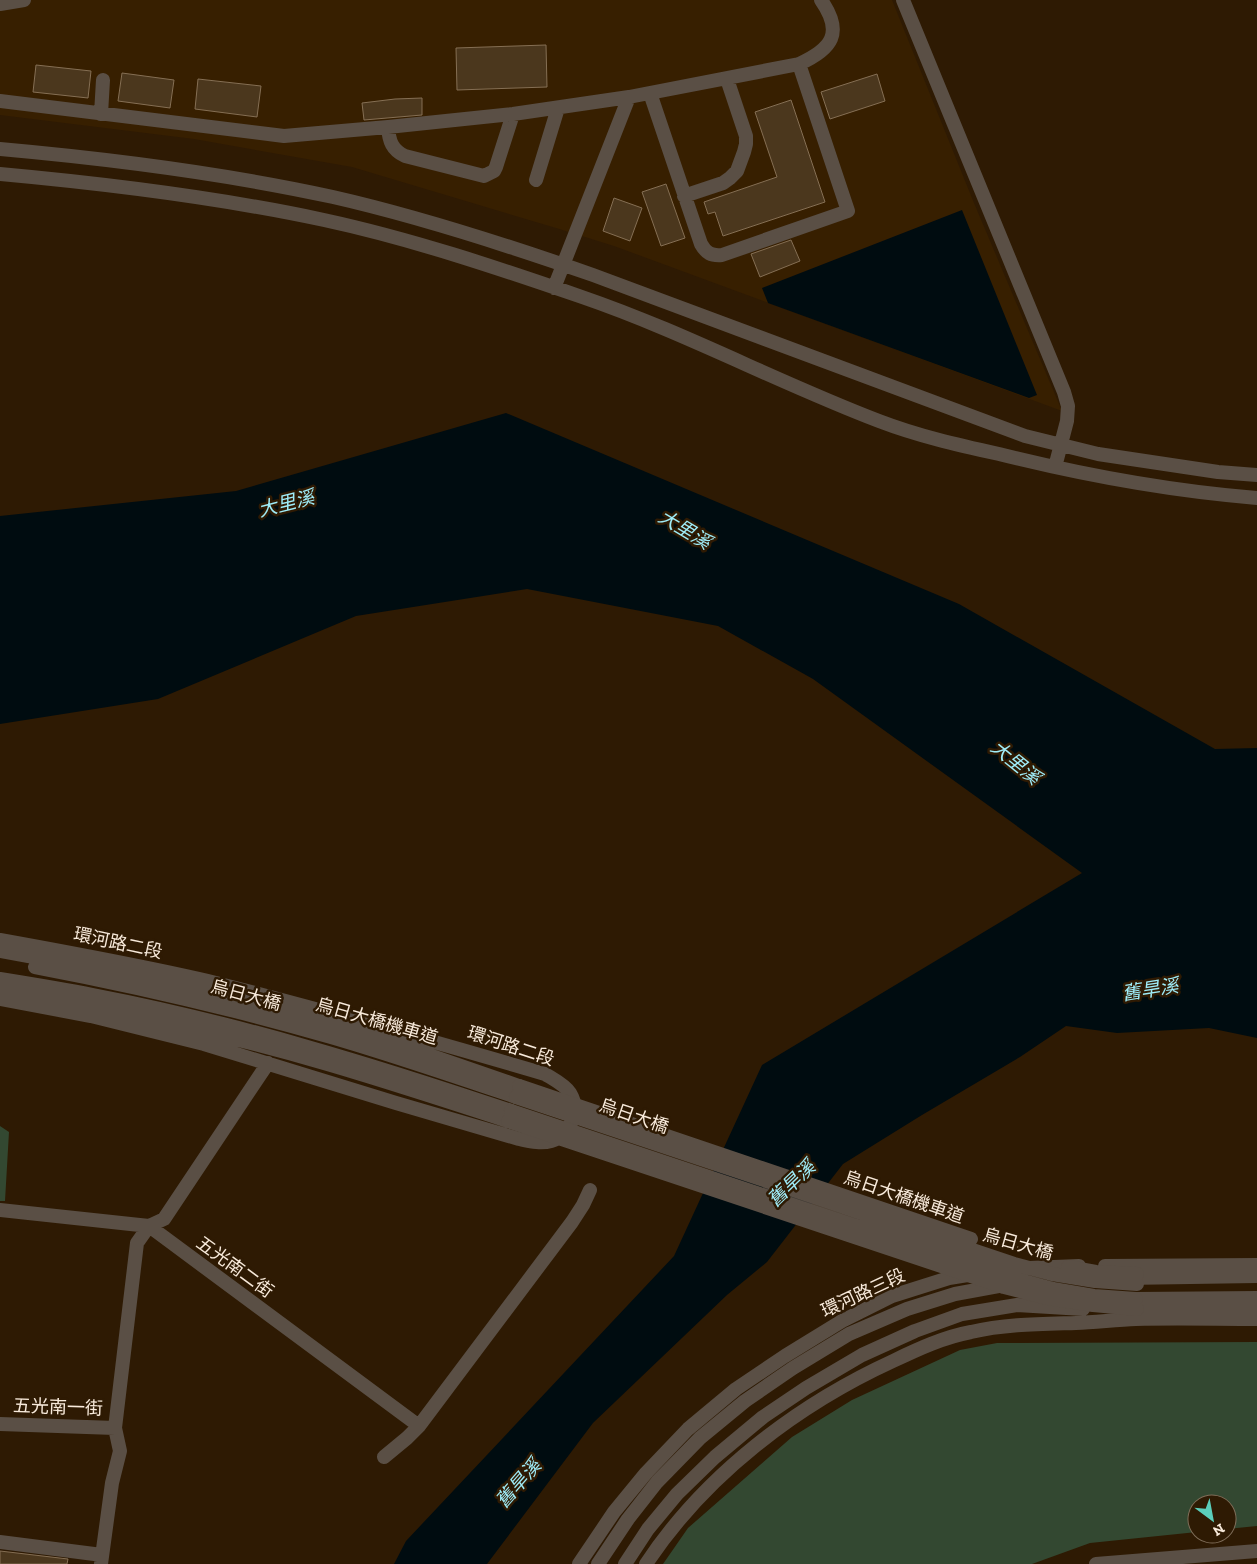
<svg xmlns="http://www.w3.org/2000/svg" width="1257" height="1564" viewBox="0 0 1257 1564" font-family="'Zilla Slab','Noto Sans TC',serif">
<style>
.built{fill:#371f00}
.green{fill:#334831}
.water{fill:#000c10}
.building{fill:#4b371d;stroke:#856f54}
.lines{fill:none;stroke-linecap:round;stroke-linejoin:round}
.path{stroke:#93826f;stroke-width:2.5;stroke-dasharray:1 4;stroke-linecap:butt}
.minor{stroke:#5a4f45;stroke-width:14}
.minor-bridge{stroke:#5a4f45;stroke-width:14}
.labels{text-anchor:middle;stroke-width:5;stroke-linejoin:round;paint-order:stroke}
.street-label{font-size:18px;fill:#f8eadb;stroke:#2e1a03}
.water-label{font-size:19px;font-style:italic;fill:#9fedf9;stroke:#2e1a03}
</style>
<rect width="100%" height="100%" fill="#2e1a03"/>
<path class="built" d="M0 0H892L974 203 1062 411 614 246 556 228 352 167 194 139 0 115Z"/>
<path class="green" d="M0 1126 9 1132 5 1201H0Z
M1257 1342V1526L1227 1529V1504H1197V1532L1090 1543 1032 1564H663L688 1528 792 1437 852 1400 960 1350 997 1343Z"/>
<path class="water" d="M962 210 1037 395 1029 398 768 303 762 288Z
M506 413 959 604 1215 749 1257 748V1038L1209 1028 1117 1033 1066 1026 1020 1057 922 1115 843 1164 767 1262 727 1295 593 1423 487 1564H394L406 1541 674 1256 762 1065 1082 873 813 679 718 626 527 589 356 616 158 699 0 724V516L236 491Z"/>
<path class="building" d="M546 45 547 87 457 90 456 48Z
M36 65 91 71 88 98 33 92Z
M122 73 174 80 170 108 118 101Z
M877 74 885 101 830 119 821 92Z
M198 79 261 86 257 117 195 109Z
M422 98V115L364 120 362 103 395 99Z
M791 100 825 202 723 236 715 212 708 214 704 202 777 177 755 112Z
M666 184 685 238 661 246 642 192Z
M614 198 642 208 630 241 603 231Z
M791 240 800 261 760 277 751 254Z
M0 1551 68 1559 67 1564H0Z"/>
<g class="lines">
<path class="path" d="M984 1236 1033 1253"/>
<path class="minor" d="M903 0 1064 392 1068 406 1067 421 1055 467
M0 4 24 0
M650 93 701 244C706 253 711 256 722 255L848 211 799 64
M629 97 799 64C832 49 844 33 821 0
M0 101 284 136 388 127 513 114 629 97 554 288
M101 114 103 80
M388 127C389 141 392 150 405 156L484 176 494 171 496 167 513 114
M0 149C111 159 223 173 333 197 421 217 507 245 593 275L1025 436 1098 454 1218 472 1257 475
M0 174C109 184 217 197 324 220 412 239 498 268 582 297 684 332 779 383 879 421 918 436 958 445 999 454 1083 475 1170 491 1257 498
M536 180 558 108
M684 196 723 183 730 178 737 171 744 152 746 144V136L727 79
M0 940C72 953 144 966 216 983 326 1011 436 1042 545 1074 553 1079 565 1085 570 1093 581 1111 570 1135 551 1141 541 1144 529 1141 519 1139L396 1103 204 1044 91 1016 0 999
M0 951 99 969 215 995 415 1050 519 1086
M35 967C135 986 234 1009 331 1037 393 1055 454 1076 516 1097
M0 979C31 984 62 989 93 995 235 1022 374 1065 511 1111
M0 989C109 1009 218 1032 324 1063 386 1081 447 1101 508 1121
M0 1210 149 1226 419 1426
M1105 1266 1257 1265
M1125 1278 1257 1276
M1136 1299 1257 1298
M1137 1309 1257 1308
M0 1424 115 1428
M384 1457 407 1438 419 1426 572 1222 583 1205 590 1190
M0 1542 102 1555
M101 1564 112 1483 120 1451 115 1428 137 1243 149 1226 164 1219 268 1063
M579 1564 614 1512 646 1473 688 1429 736 1389 785 1356 842 1321 892 1296 949 1278 1005 1269 1079 1266
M598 1564 628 1519 657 1482 700 1438 745 1401 793 1368 849 1334 907 1309 955 1294 1004 1285
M625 1564 648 1529 677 1494 715 1457 763 1417 806 1388 862 1355 915 1331 962 1314 1017 1305 1083 1309
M646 1564C705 1475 797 1405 893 1361 918 1349 944 1337 971 1332 1005 1324 1041 1324 1076 1323 1096 1322 1116 1320 1136 1319 1176 1318 1217 1319 1257 1319
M1096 1564 1257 1551"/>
<path class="minor-bridge" d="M519 1086 971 1239
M516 1097 1014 1264 1052 1274 1095 1281 1137 1284
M511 1111 1009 1277 1053 1289 1094 1296 1136 1299
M508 1121 1004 1287 1047 1298 1093 1305 1137 1309
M1068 1267 1096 1272 1137 1274"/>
</g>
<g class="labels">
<g class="street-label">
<text transform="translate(118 943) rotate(12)" y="6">環河路二段</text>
<text transform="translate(246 995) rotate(15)" y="6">烏日大橋</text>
<text transform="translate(377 1021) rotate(16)" y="6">烏日大橋機車道</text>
<text transform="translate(511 1046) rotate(18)" y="6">環河路二段</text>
<text transform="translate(634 1116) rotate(19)" y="6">烏日大橋</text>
<text transform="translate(904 1197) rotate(19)" y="6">烏日大橋機車道</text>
<text transform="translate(1018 1244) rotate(16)" y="6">烏日大橋</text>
<text transform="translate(235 1267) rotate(36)" y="6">五光南二街</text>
<text transform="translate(863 1293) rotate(-25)" y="6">環河路三段</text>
<text transform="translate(58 1407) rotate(2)" y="6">五光南一街</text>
</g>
<g class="water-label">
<text transform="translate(286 503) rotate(-14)" y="7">大里溪</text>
<text transform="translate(685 529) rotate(31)" y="7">大里溪</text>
<text transform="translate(1016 762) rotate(39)" y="7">大里溪</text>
<text transform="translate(1150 989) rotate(-9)" y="7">舊旱溪</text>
<text transform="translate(791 1183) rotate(-44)" y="7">舊旱溪</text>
<text transform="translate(518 1483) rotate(-49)" y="7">舊旱溪</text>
</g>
</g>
<g transform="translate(1212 1519) rotate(148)"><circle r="24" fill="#2e1a03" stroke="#7f6d59"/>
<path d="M0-4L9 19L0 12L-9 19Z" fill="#5bcebb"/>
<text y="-8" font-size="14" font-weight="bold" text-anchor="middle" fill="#f8eadb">N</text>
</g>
</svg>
